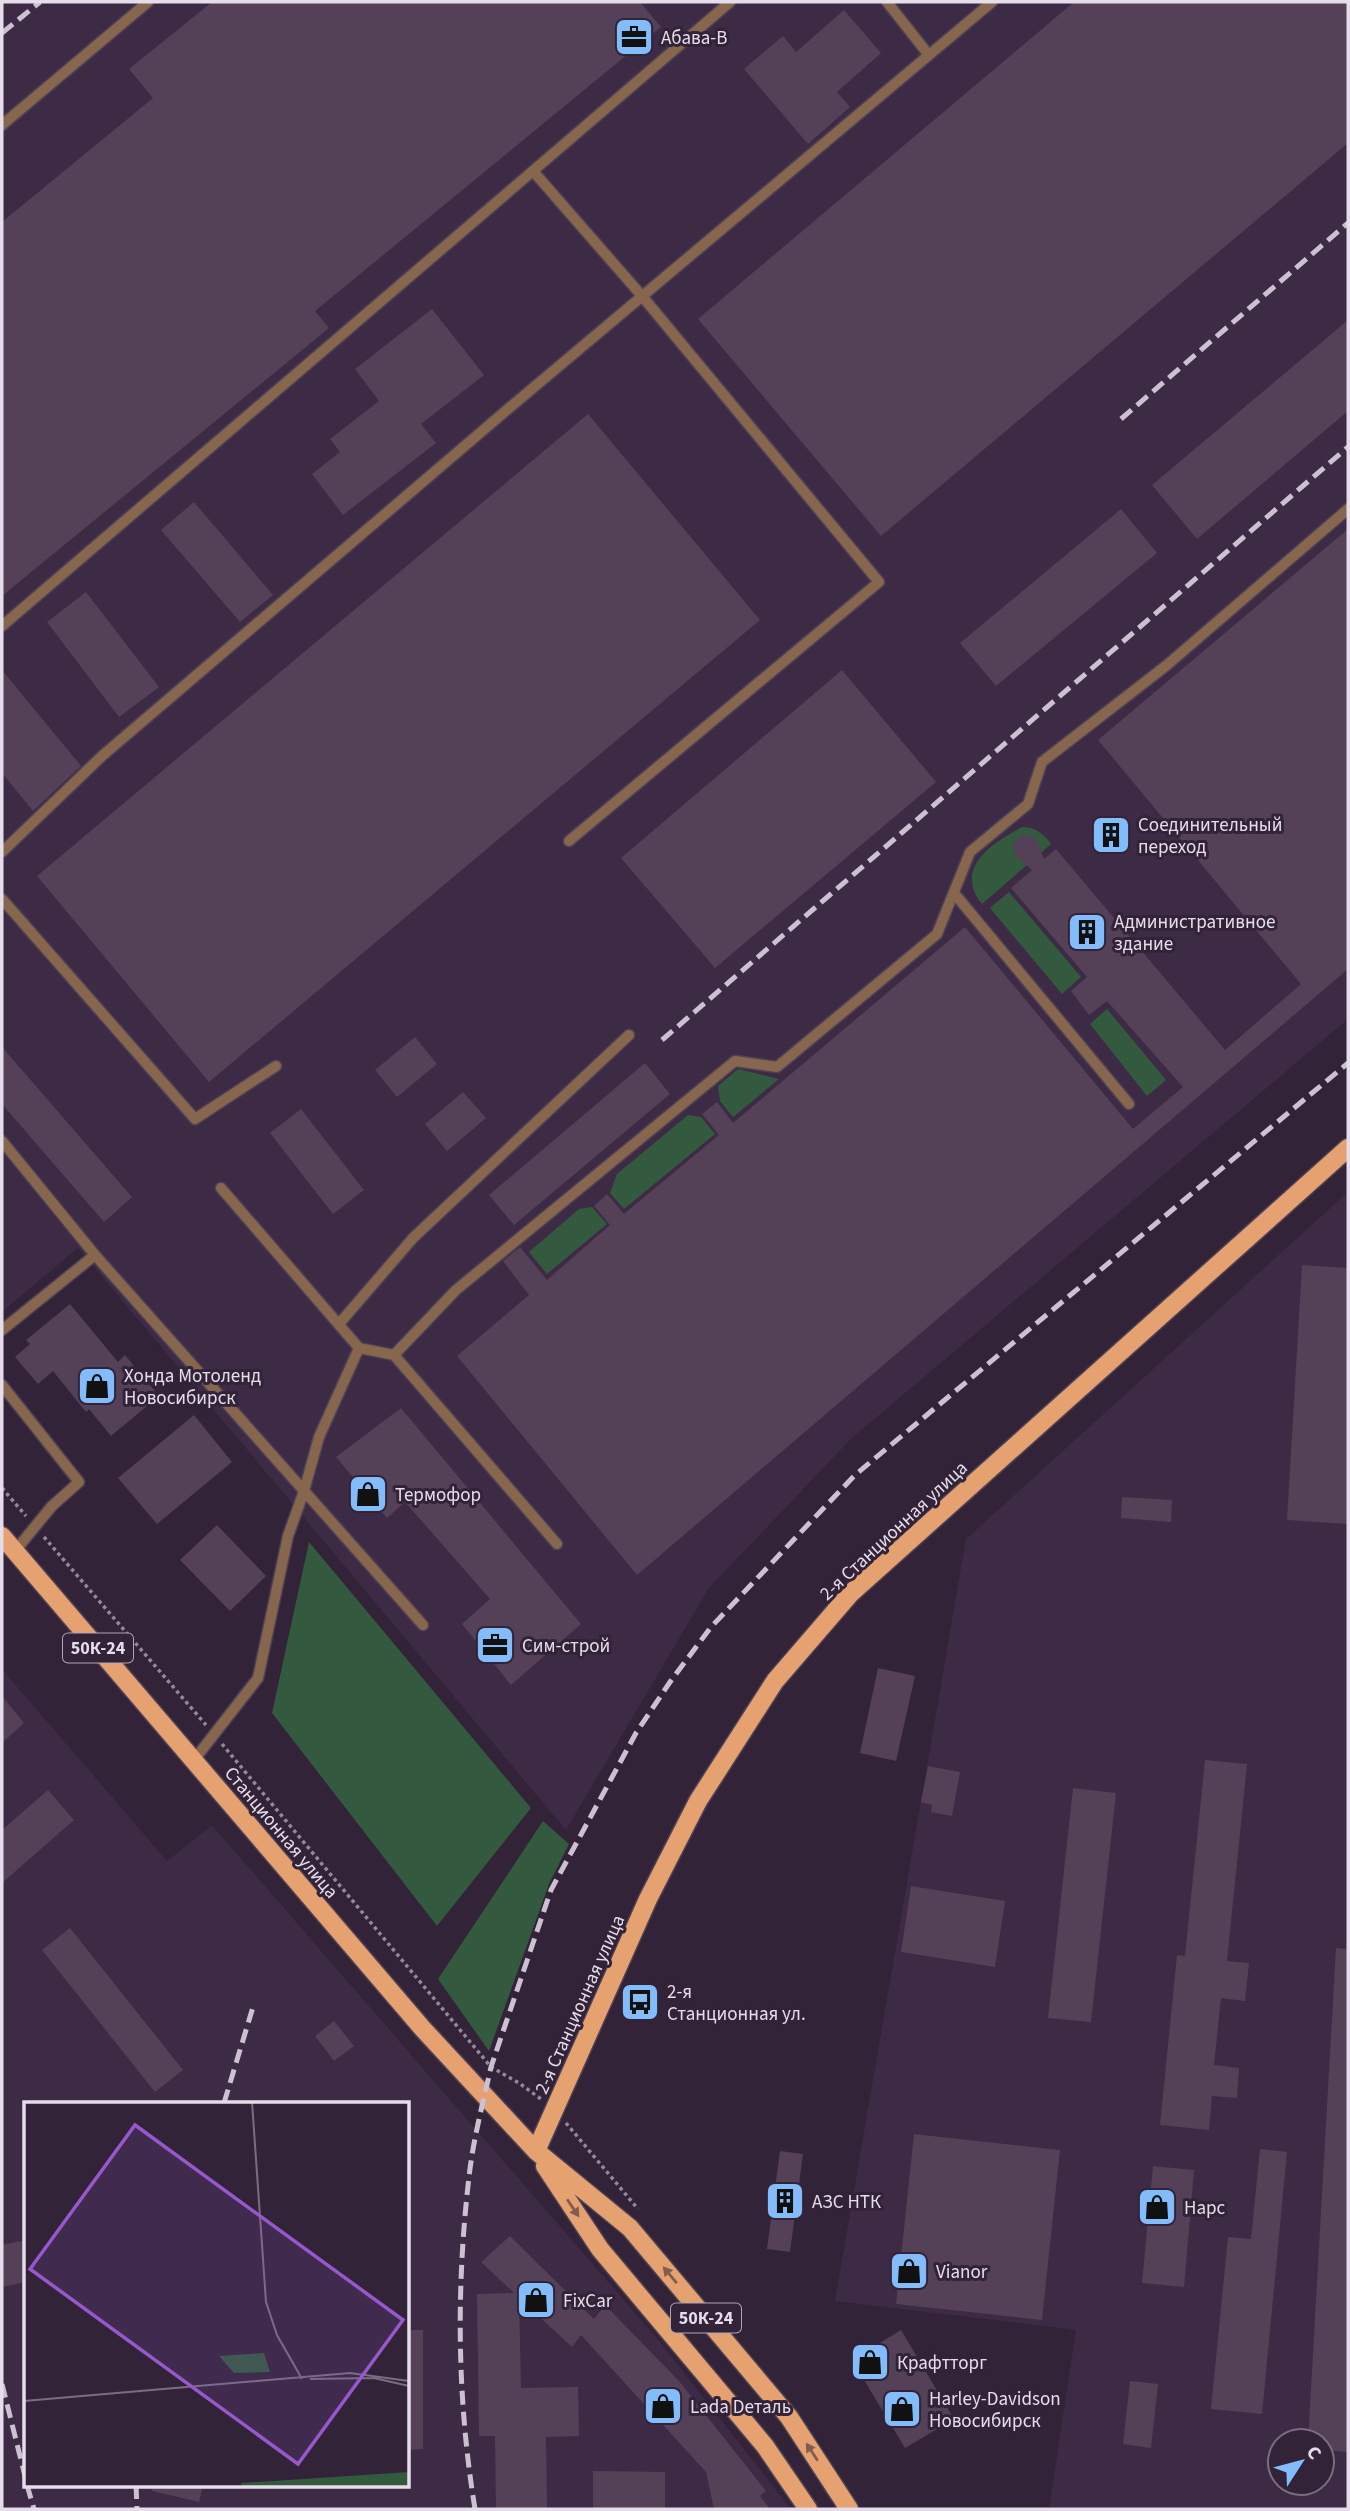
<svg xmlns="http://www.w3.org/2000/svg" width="1350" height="2511" viewBox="0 0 1350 2511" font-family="'Source Sans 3',sans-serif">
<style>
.built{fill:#3d2a45;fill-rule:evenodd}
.forest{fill:#335a3f}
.building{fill:#544157}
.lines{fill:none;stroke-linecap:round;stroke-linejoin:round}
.service-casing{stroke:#4f4155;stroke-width:13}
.primary-casing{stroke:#4f4155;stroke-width:21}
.path{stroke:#94899a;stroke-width:3.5;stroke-dasharray:3.5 3.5;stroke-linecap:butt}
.service{stroke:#87664e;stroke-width:10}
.primary{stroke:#e5a16f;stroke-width:18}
.rail{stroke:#cbc1d0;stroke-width:5;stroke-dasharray:14 7;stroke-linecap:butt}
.oneway{fill:#835c51}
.labels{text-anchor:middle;stroke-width:6;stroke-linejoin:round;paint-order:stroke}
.shield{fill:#322338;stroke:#b0a5b5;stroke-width:2}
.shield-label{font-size:18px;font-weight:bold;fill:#e6ddeb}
.poi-label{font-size:19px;fill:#e6ddeb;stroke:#322338;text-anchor:start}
.street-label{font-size:19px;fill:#e6ddeb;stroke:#322338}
.inset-road{fill:none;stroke:#7a6d80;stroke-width:2}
.view{fill:#9658ca;fill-opacity:0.15;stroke:#9658ca;stroke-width:3.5}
.inset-edge{fill:none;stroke:#e6ddeb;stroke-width:3.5}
</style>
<rect width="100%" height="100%" fill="#322338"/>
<path class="built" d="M2 2H1348V1019L852 1438 709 1588 566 1830 78 1248 2 1312Z
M1348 1192V2509H1049L1076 2330 835 2301 966 1539ZM1280 2441H1322V2483H1280Z
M2 1669 167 1861 212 1825 656 2337 791 2509H2ZM26 2103H408V2485H26Z"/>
<path class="forest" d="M1022 827C1035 827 1043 833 1051 844L982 904C953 868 992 843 1022 827Z
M1009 892 1081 977 1062 994 990 908Z
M1107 1009 1166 1080 1147 1096 1090 1024Z
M738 1069 779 1079 733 1117 720 1101 718 1086Z
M688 1115 701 1117 715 1134 624 1209 610 1193 617 1174Z
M592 1207 607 1224 547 1274 529 1252 579 1209Z
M309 1542 531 1808 437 1926 272 1713Z
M543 1821 569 1844 549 1884 489 2051 438 1979Z"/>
<path class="building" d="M212 2H640L661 27 315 311 329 328 2 596V222L153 98 129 69Z
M1074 2H1348V143L881 536 698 319Z
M844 10 881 53 837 92 850 107 808 144 744 69 783 36 796 52Z
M432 309 484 375 421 424 436 443 343 515 312 474 340 452 330 439 379 401 355 369Z
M1348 320V411L1197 539 1152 485Z
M588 414 760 620 209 1082 37 876Z
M194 502 273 595 240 622 161 530Z
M1121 509 1157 553 996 686 960 643Z
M1348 529V969L637 1575 457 1356 529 1295 503 1261 520 1247 547 1280 610 1225 594 1206 607 1194 624 1214 719 1135 702 1114 717 1102 733 1123 965 927 1133 1129 1183 1087 1107 1001 1089 1015 1071 991 1087 977 1011 888 1032 870 1015 855 1013 843 1022 835H1030L1037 841 1044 859 1056 849 1225 1050 1301 984 1098 740Z
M86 592 159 687 119 717 47 622Z
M2 670 81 766 33 811 2 773Z
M842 670 936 782 715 968 621 858Z
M415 1037 437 1064 397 1097 375 1070Z
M2 1047 132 1197 104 1222 2 1104Z
M645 1063 670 1094 514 1225 489 1195Z
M463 1092 486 1118 447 1151 425 1124Z
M301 1109 364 1190 333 1214 270 1133Z
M1302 1265 1348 1268V1524L1287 1520Z
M70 1304 118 1362 125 1355 159 1396 111 1436 89 1409 86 1412 53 1371 38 1384 15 1357 30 1344 26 1340Z
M401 1408 581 1624 511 1685 462 1624 490 1599 405 1502 387 1518 336 1457Z
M194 1415 232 1462 157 1524 118 1478Z
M1122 1497 1172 1500 1171 1522 1121 1518Z
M217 1525 266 1576 230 1611 180 1560Z
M878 1668 915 1676 896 1761 860 1753Z
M2 1696 24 1723 2 1743Z
M1205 1760 1247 1764 1227 1961 1249 1963 1245 2001 1221 1998 1214 2065 1239 2068 1237 2098 1212 2096 1209 2130 1160 2125 1177 1955 1185 1956Z
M928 1766 960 1772 952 1816 931 1812 932 1805 921 1802Z
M1073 1788 1116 1793 1091 2022 1048 2018Z
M48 1790 74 1820 2 1883V1830Z
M911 1886 1005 1901 995 1967 901 1952Z
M70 1928 183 2070 155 2092 42 1950Z
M1336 1948 1348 1949V2452L1322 2450V2441H1308Z
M334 2021 354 2046 334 2061 315 2036Z
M914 2134 1060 2150 1042 2320 896 2304Z
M1260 2149 1287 2152 1262 2414 1211 2409 1228 2237 1251 2239Z
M780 2151 803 2154 790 2252 767 2249Z
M1153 2166 1194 2170 1184 2287 1142 2283Z
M510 2236 594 2319 605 2305 679 2381 766 2491 760 2496 770 2509H714L706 2472 581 2335 572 2347 519 2298 521 2388 578 2387 579 2436 546 2437 547 2509H496L495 2436H479L477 2294 514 2293 481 2262Z
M26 2240V2282L2 2287V2245Z
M408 2330H423V2449L408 2450Z
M901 2330 954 2419 905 2448 852 2360Z
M1130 2381 1158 2384 1151 2448 1123 2444Z
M593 2471 665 2472V2509H593Z
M152 2485H203L199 2502 152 2491Z"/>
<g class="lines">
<g class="service-casing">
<path id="service" d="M887 2 928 54
M2 125 148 2
M533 171 642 296 879 582 569 841
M2 626 730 2
M2 852 102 756 508 409 992 2
M954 893 1129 1104
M2 899 195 1119 276 1066
M2 1141 95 1255 423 1625
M221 1188 359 1348
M339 1324 413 1238 629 1035
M2 1330 95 1255
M394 1355 456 1290 735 1061 777 1067 937 934 970 852 1028 804 1042 762 1167 665 1348 509
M2 1385 79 1482 52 1506 15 1551
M194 1760 258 1678 288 1536 304 1491 319 1437 359 1348 394 1355 557 1544"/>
</g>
<g class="primary-casing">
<path id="primary" d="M2 1536 423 2029 536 2151 630 2228 789 2417 849 2509
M536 2151 648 1899 698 1801 775 1681 850 1594 1348 1148
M545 2166 600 2249 765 2446 808 2509"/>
</g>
<path class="path" d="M2 1488 26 1516
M44 1537 206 1725
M222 1744 491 2067 519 2083 541 2099
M566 2123 638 2209"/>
<use href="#service" class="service"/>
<use href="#primary" class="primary"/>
<path class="rail" d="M2 33 40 2
M1121 419 1348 223
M662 1040 1348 447
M224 2103 253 2007
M2 2384 26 2480
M27 2485 34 2509
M136 2485 137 2509
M475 2509C457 2400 456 2287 469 2177 473 2140 483 2103 491 2067L551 1890 636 1733 670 1682 711 1627 855 1475 1348 1063"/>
</g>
<defs><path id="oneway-solid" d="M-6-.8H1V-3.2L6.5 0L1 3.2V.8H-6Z" transform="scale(1.75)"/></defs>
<g class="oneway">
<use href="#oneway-solid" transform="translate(573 2208) rotate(56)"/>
<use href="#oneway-solid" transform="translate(670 2275) rotate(-130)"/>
<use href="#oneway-solid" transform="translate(812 2452) rotate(-123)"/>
</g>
<defs>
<g id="office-square" transform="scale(2.0125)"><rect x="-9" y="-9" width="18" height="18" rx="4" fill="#82bcfa" stroke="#322338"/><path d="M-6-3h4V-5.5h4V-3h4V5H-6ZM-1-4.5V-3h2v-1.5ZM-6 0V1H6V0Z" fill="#111"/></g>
<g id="building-square" transform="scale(2.0125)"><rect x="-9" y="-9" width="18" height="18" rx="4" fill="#82bcfa" stroke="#322338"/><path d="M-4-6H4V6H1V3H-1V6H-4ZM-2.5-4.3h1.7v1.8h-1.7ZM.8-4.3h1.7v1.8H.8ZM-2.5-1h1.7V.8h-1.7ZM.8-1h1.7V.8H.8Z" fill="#111"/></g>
<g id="shop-square" transform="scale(2.0125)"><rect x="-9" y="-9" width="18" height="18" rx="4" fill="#82bcfa" stroke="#322338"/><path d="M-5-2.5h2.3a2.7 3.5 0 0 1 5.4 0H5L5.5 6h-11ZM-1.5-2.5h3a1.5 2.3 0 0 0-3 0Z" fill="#111"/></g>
<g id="bus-square" transform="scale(2.0125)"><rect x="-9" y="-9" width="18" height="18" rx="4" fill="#82bcfa" stroke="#322338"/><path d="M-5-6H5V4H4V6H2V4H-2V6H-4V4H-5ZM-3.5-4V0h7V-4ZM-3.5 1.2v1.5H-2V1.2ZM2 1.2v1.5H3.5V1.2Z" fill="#111"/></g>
</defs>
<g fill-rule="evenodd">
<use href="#office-square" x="634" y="37"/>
<use href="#building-square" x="1111" y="835"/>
<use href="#building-square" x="1087" y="932"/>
<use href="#shop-square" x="97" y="1386"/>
<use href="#shop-square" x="368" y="1494"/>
<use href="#office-square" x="495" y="1645"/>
<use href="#bus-square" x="640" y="2002"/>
<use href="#building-square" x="785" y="2201"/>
<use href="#shop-square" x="1157" y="2207"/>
<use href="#shop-square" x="909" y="2271"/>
<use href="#shop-square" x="536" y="2300"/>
<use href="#shop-square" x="870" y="2362"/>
<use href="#shop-square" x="663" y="2406"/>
<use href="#shop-square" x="902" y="2409"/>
</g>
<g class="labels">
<g class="shield">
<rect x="63" y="1633.5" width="70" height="29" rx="5"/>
<rect x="671" y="2303.5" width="70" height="29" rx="5"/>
</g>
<g class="shield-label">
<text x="98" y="1654">50К-24</text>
<text x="706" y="2324">50К-24</text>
</g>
<g class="poi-label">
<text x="661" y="44">Абава-В</text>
<text x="1138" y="831">Соединительный<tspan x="1138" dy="22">переход</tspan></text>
<text x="1114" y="928">Административное<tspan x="1114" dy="22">здание</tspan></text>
<text x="124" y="1382">Хонда Мотоленд<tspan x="124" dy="22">Новосибирск</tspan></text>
<text x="395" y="1501">Термофор</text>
<text x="522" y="1652">Сим-строй</text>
<text x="667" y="1998">2-я<tspan x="667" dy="22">Станционная ул.</tspan></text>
<text x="812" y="2208">АЗС НТК</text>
<text x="1184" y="2214">Нарс</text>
<text x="936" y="2278">Vianor</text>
<text x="563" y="2307">FixCar</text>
<text x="897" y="2369">Крафтторг</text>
<text x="929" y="2405">Harley-Davidson<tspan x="929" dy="22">Новосибирск</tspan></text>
<text x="690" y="2413">Lada Dеталь</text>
</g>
<g class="street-label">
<text transform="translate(893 1530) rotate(-43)" y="7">2-я Станционная улица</text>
<text transform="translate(282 1832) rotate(50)" y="7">Станционная улица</text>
<text transform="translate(579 2004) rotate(-66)" y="7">2-я Станционная улица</text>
</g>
</g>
<g transform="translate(24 2102)">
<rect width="385" height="385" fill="#322338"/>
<path d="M240 251 246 270 210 271 195 254ZM385 370V385H218L217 381Z" fill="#335a3f"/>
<path class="inset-road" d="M228 0 242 200 253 233 278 277M286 277 350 276 385 284M0 299 326 271 385 279"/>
<path class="view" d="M111 23 379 218 274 362 6 167Z"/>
<rect width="385" height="385" class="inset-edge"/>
</g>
<rect width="1350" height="2511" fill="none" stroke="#e6ddeb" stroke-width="7"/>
<g transform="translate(1301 2462) rotate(54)"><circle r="33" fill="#322338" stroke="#7a6d80" stroke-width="2"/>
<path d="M0-5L12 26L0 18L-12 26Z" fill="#82bcfa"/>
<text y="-10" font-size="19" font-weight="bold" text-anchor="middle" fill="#e6ddeb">С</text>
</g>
</svg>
